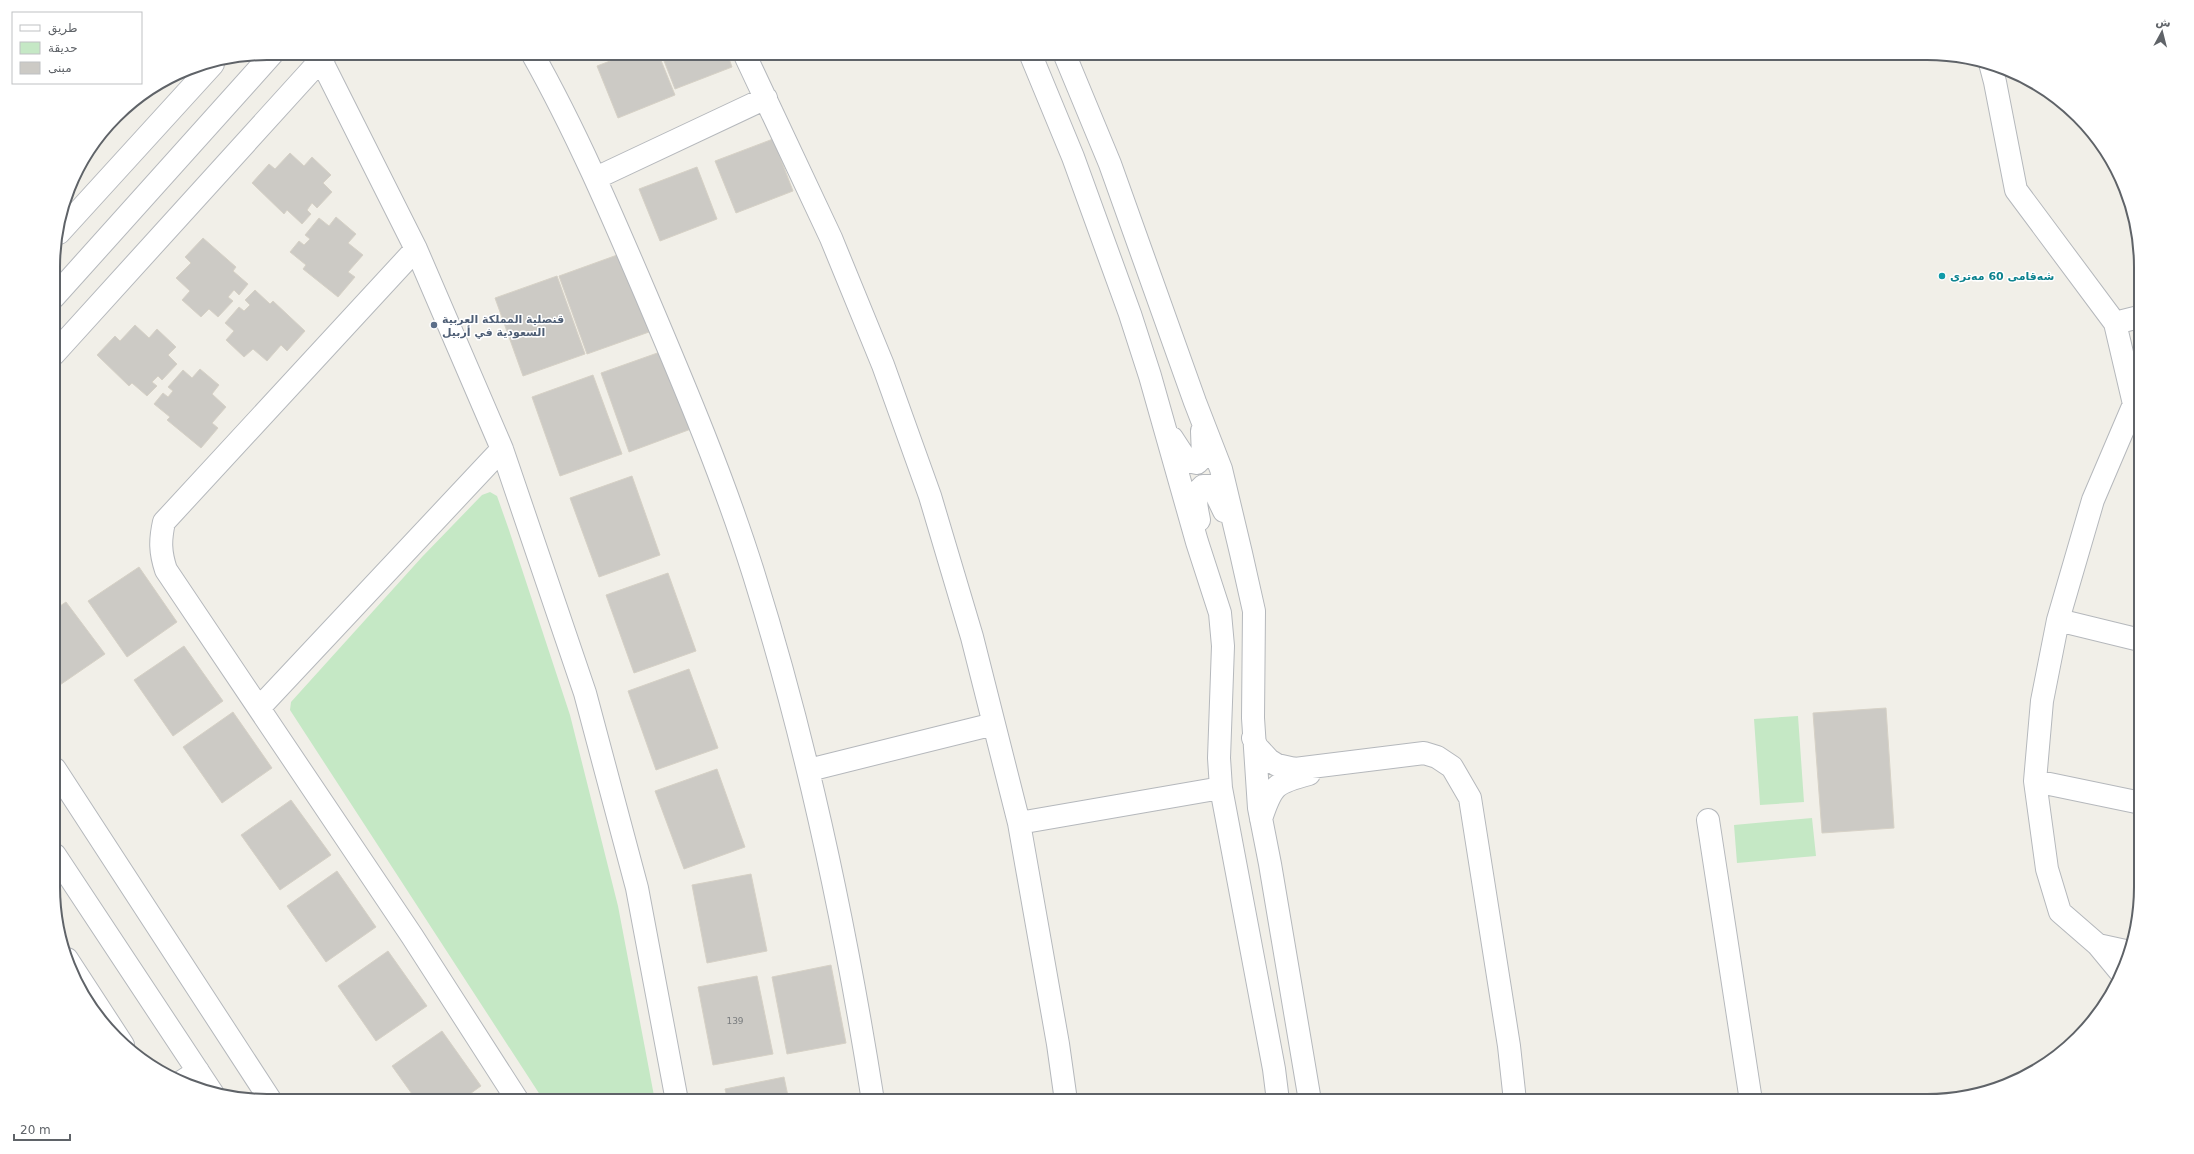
<svg xmlns="http://www.w3.org/2000/svg" width="2194" height="1154" viewBox="0 0 2194 1154" font-family="'DejaVu Sans',Cairo,sans-serif">
<style>
.green{fill:#c5e8c5}
.building{fill:#cccac5;stroke:#d6d1c6}
.lines{fill:none;stroke-linecap:round;stroke-linejoin:round}
.minor-casing{stroke:#b5b8bc;stroke-width:24}
.minor{stroke:#fff;stroke-width:22}
.culture-dot{fill:#0f9aa8;stroke:#fff;stroke-width:1.5}
.service-dot{fill:#5c6f8a;stroke:#fff;stroke-width:1.5}
.labels{text-anchor:middle;stroke-width:3;stroke-linejoin:round;paint-order:stroke}
.number-label{font-size:9px;fill:#7a7d7f}
.culture-label{font-size:11px;font-weight:bold;fill:#0d838f;stroke:#fff;text-anchor:start}
.service-label{font-size:11px;font-weight:bold;fill:#4e5e75;stroke:#fff;text-anchor:start}
.rim{fill:none;stroke:#5f6368;stroke-width:2}
</style>
<rect width="100%" height="100%" fill="#f1efe8"/>
<path class="green" d="M490 492 497 496 509 530 570 715 618 906 655 1101H544L290 710 291 702 422 557 482 495Z
M1798 716 1804 802 1760 805 1754 719Z
M1812 818 1816 856 1737 863 1734 825Z"/>
<path class="building" d="M631 53H658L675 95 618 118 597 66Z
M661 53H727L732 67 675 89Z
M773 139 793 191 736 213 715 161Z
M290 153 304 166 312 157 331 175 323 183 332 192 317 208 312 203 307 210 311 214 302 224 287 210 284 214 252 183 269 164 275 169Z
M697 167 717 219 660 241 639 189Z
M336 217 356 234 348 243 363 255 348 272 355 277 338 297 303 269 306 265 290 252 299 241 304 245 310 239 305 235 319 218 329 226Z
M203 238 236 267 233 271 248 284 239 295 234 290 228 297 233 301 218 317 209 309 201 317 182 300 190 291 176 278 191 263 185 257Z
M620 254 649 332 587 354 559 276Z
M557 276 585 354 523 376 495 298Z
M255 290 270 304 273 301 305 331 287 351 281 345 267 361 253 349 244 357 226 340 234 331 225 323 239 307 244 311 250 305 245 300Z
M135 325 149 338 157 329 176 347 168 355 177 364 162 380 158 376 152 382 157 386 147 396 132 383 129 386 97 355 115 336 120 341Z
M663 351 691 429 629 452 601 373Z
M200 369 219 385 212 394 226 407 212 423 218 428 201 448 167 420 170 417 154 404 163 393 168 397 173 391 168 387 183 370 192 378Z
M593 375 622 454 560 476 532 397Z
M632 476 660 555 599 577 570 498Z
M139 567 177 622 127 657 88 601Z
M668 573 696 651 634 673 606 595Z
M66 602 105 654 54 689V610Z
M184 646 223 701 173 736 134 680Z
M689 669 718 748 656 770 628 691Z
M1886 708 1894 828 1822 833 1813 713Z
M233 712 272 768 222 803 183 747Z
M717 769 745 847 684 869 655 791Z
M291 800 331 855 280 890 241 835Z
M337 871 376 927 326 962 287 906Z
M751 874 767 951 707 963 692 885Z
M388 951 427 1006 376 1041 338 986Z
M831 965 846 1043 787 1054 772 977Z
M757 976 773 1054 713 1065 698 987Z
M442 1031 481 1086 460 1101H417L392 1066Z
M784 1077 789 1101H728L725 1089Z"/>
<g class="lines">
<g class="minor-casing">
<path id="minor" d="M532 53C576 131 611 213 646 295 685 387 724 479 754 575 808 747 845 923 873 1101
M744 53 831 238 883 365 930 496 972 637 1019 823 1058 1044 1066 1101
M1030 53 1073 157 1130 314 1150 376 1197 542 1220 613 1223 646 1219 758 1221 788 1274 1069 1278 1101
M1064 53 1110 164 1195 402 1221 469 1241 553 1254 611 1253 718 1259 808 1270 864 1310 1101
M321 60 416 249 502 449 585 693 637 888 677 1101
M1990 63 1995 82 2016 190 2115 323 2134 404 2093 500 2058 620 2042 701 2035 781 2047 869 2060 912 2098 945 2130 952
M596 178 766 98
M59 233 213 64
M416 249 164 522C160 540 160 552 166 570L412 936 518 1101
M54 297 273 53
M2115 323 2139 317
M54 354 327 53
M1172 438 1187 461 1197 463 1203 457 1202 431
M1199 520C1197 508 1192 495 1203 486H1212L1224 511
M2058 620 2140 640
M260 707 502 449
M1253 738 1257 747 1269 760 1277 765 1295 769 1424 753 1437 757 1452 767 1470 798 1509 1046 1515 1101
M55 769 271 1101
M809 770 994 724
M2035 781 2141 803
M1261 819C1272 785 1275 783 1309 774
M1708 820 1751 1101
M1019 823 1221 788
M55 855 213 1094
M2098 945 2122 974
M67 959 123 1045
M181 1082 198 1071"/>
</g>
<use href="#minor" class="minor"/>
</g>
<circle class="culture-dot" cx="1942" cy="276" r="4"/>
<circle class="service-dot" cx="434" cy="325" r="4"/>
<g class="labels">
<g class="number-label">
<text x="735" y="1024">139</text>
</g>
<g class="culture-label">
<text x="1950" y="280">شەقامی 60 مەتری</text>
</g>
<g class="service-label">
<text x="442" y="323">قنصلية المملكة العربية<tspan x="442" dy="13">السعودية في أربيل</tspan></text>
</g>
</g>
<path d="M0 0H2194V1154H0ZM267 60H1927A207 207 0 0 1 2134 267V887A207 207 0 0 1 1927 1094H267A207 207 0 0 1 60 887V267A207 207 0 0 1 267 60Z" fill="#fff" fill-rule="evenodd"/>
<path class="rim" d="M267 60H1927A207 207 0 0 1 2134 267V887A207 207 0 0 1 1927 1094H267A207 207 0 0 1 60 887V267A207 207 0 0 1 267 60Z"/>
<rect x="12" y="12" width="130" height="72" fill="#ffffff" stroke="#bfc1c3"/>
<rect x="20" y="25" width="20" height="6" fill="#ffffff" stroke="#bfc1c3"/>
<text x="48" y="32" font-size="12" fill="#5f6368">طريق</text>
<rect x="20" y="42" width="20" height="12" fill="#c5e8c5" stroke="#bfc1c3"/>
<text x="48" y="52" font-size="12" fill="#5f6368">حديقة</text>
<rect x="20" y="62" width="20" height="12" fill="#cccac5" stroke="#bfc1c3"/>
<text x="48" y="72" font-size="12" fill="#5f6368">مبنى</text>
<g transform="translate(2162 32) rotate(7)" stroke="#ffffff" stroke-width="3" paint-order="stroke">
<path d="M0-3L7 15L0 10L-7 15Z" fill="#5f6368"/>
<text y="-6" font-size="11" font-weight="bold" text-anchor="middle" fill="#5f6368">ش</text>
</g>
<path d="M14 1134v6h56v-6" fill="none" stroke="#5f6368" stroke-width="2"/>
<text x="20" y="1134" font-size="12" fill="#5f6368" stroke="#ffffff" stroke-width="3" paint-order="stroke">20 m</text>
</svg>
